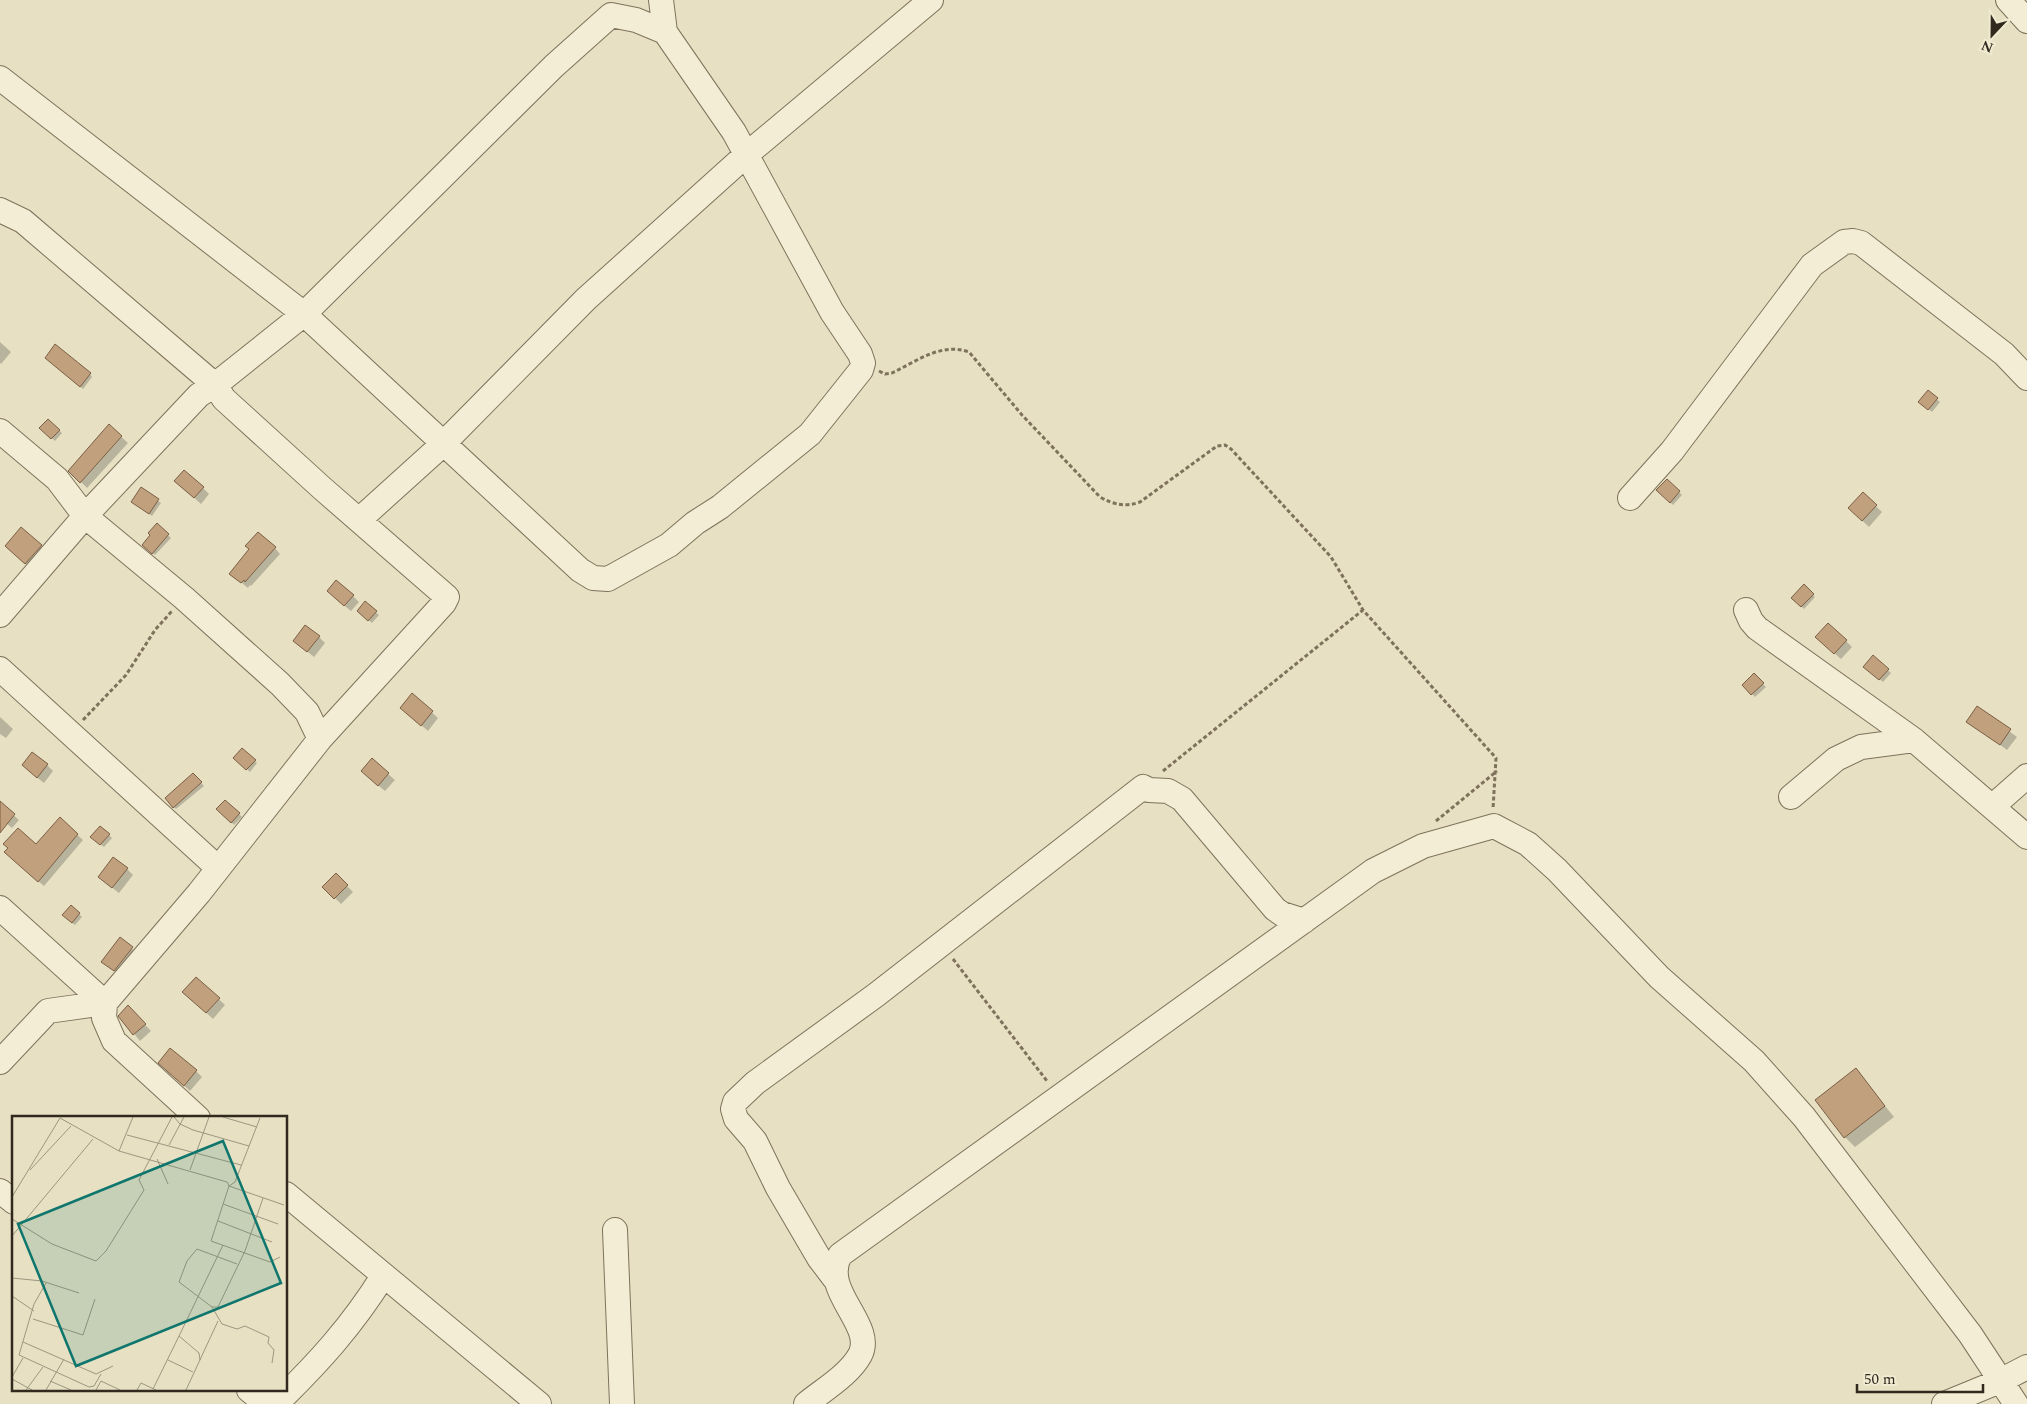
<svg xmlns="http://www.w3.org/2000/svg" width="2027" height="1404" viewBox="0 0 2027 1404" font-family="Spectral,serif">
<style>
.shadow{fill:#0003}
.building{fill:#c1a07d;stroke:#7b5f45}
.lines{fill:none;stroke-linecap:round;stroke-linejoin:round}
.minor-casing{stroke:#7f725c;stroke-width:26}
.path{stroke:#7f725c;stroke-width:3;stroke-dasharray:4 2.5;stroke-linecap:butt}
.minor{stroke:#f3edd5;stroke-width:24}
.inset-road{fill:none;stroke:#9e9781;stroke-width:1}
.view{fill:#0f766e;fill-opacity:0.15;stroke:#0f766e;stroke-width:2.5}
.inset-edge{fill:none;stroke:#31291e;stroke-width:2.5}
</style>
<rect width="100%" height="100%" fill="#e7e0c3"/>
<path class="shadow" d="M0 342 11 352 1 364 0 363Z
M49 360 90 374 92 377 83 389Z
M1928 392 1940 402 1932 412 1923 404Z
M48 420 62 433 55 441 41 428Z
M109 426 128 443 87 488 70 471Z
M1667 481 1682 495 1673 505 1658 490Z
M182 487 203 488 209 494 201 504Z
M142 489 161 503 152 516 135 504Z
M1863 494 1882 512 1869 527 1849 508Z
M157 525 171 538 155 555 146 548Z
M41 546 47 552 32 569 12 552Z
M275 548 280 554 251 586 250 585 248 588 237 579Z
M1804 586 1815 597 1804 609 1793 598Z
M353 596 359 602 351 611 335 598Z
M365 603 379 615 372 623 358 611Z
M319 637 325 643 314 657 294 641Z
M1846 641 1852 647 1841 659 1823 643Z
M1874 657 1891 673 1883 682 1865 667Z
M1754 675 1766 687 1755 697 1744 685Z
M413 695 438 718 428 731 408 714Z
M1978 708 2017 737 2007 750 1968 721Z
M0 717 13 729 6 738 0 734Z
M242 749 257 763 250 772 234 758Z
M372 760 395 780 385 791 368 777Z
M47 765 53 771 44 783 29 771Z
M193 774 204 786 176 809 166 799Z
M226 801 242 817 234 825 218 809Z
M0 803 19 820 12 828 0 818Z
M60 819 83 840 44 886 11 858 36 846Z
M109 835 112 838 104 847 95 840Z
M127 869 133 875 119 893 106 883Z
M336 875 353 892 341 904 324 887Z
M71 906 82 917 75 925 66 918Z
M120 939 138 954 121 977 103 961Z
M197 978 225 1005 213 1019 190 998Z
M134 1013 151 1031 140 1041 120 1016Z
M166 1069 196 1071 202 1077 190 1091Z
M1856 1070 1894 1117 1855 1147 1845 1137Z"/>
<path class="building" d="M55 344 91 373 80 387 45 358Z
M1928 390 1938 398 1928 410 1918 402Z
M48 419 60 430 51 439 39 428Z
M109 424 122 436 80 483 68 471Z
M184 470 204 487 194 498 174 481Z
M1667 479 1680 491 1670 503 1656 490Z
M141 487 159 499 149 514 131 502Z
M1863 492 1877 505 1862 521 1848 508Z
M157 523 169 534 152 554 142 545 150 535 148 533Z
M21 527 42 545 25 564 5 546Z
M258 532 276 547 245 582 244 580 241 583 229 574 249 549 245 546Z
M336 580 354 595 344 606 327 591Z
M1804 584 1814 594 1801 607 1791 598Z
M365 601 377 611 368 621 357 611Z
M1828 623 1847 640 1834 654 1815 637Z
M305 625 320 636 307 652 293 641Z
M1873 655 1889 669 1879 680 1863 667Z
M1754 673 1764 683 1751 695 1742 685Z
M412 693 433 711 421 726 400 708Z
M1977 706 2011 729 2000 745 1966 722Z
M242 748 256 760 246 770 233 758Z
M32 752 48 764 37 778 22 765Z
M372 758 389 773 378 786 361 771Z
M193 773 202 782 173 808 165 798Z
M225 800 240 813 231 823 216 809Z
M0 801 15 814 0 833Z
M60 817 78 834 38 882 4 852 8 848 3 844 18 828 36 844Z
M100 826 110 834 100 845 90 837Z
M113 857 128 868 112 888 98 877Z
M336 873 348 885 334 899 322 887Z
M71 905 80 913 72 923 62 915Z
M120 937 133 947 114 971 101 962Z
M196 977 220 998 206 1013 182 992Z
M128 1005 146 1024 133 1035 118 1016Z
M170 1048 197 1070 184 1086 158 1063Z
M1856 1068 1885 1106 1844 1138 1815 1100Z"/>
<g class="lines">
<g class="minor-casing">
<path id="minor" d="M661 0 665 32
M2008 0 2027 21
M0 78 304 314 580 570 593 578 608 579 669 545 695 523 720 507 810 434 861 370 863 363 860 354 832 312 734 132 665 32 636 20 611 15 554 66 304 314 215 385 199 395 85 516 0 615
M0 210 23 221 215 385 224 399 323 489 447 597 444 603 320 739 199 893 105 1003 104 1018 114 1041 198 1118
M0 431 57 479 85 516 184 598 280 684 307 712 320 739
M1630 498 1672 451 1812 265 1844 242 1853 241 1861 243 2004 354 2027 378
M359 520 442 445 586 299 746 155 931 0
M1746 610 1751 621 1757 628 1914 740 2027 837
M0 669 218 868
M1791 797 1836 759 1861 747 1914 740
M1993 806 2027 776
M0 908 105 1003
M0 1062 48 1011 105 1003
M0 1191 14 1202
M286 1194 539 1404
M615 1230 622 1404
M835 1279 819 1258 778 1188 755 1141 736 1119 733 1109 735 1102 755 1083 876 995 1143 787 1149 790 1168 791 1182 799 1275 909 1282 914 1304 921
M249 1390 266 1404
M276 1404C318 1363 352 1326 383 1276
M806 1404C823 1390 849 1375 860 1355 876 1325 820 1291 840 1255L1373 871 1423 846 1494 826 1528 844 1557 870 1659 977 1754 1061 1804 1117 1970 1334 2016 1404
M1944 1404 2000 1381 2027 1367"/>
</g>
<path class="path" d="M879 371 885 374 892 373C917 361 942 342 969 352L1022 415 1100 497C1114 505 1126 507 1140 502L1217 446 1225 445 1231 449 1331 557 1363 610 1496 758 1493 809
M83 720 126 675 155 630 172 611
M1163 771 1363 610
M1436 821 1497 771
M953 959 1047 1081"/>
<use href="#minor" class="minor"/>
</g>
<g transform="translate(12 1116)">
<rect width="275" height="275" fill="#e7e0c3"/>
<path class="inset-road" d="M162 1 168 8 181 14 237 30M211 1 245 11M48 2 107 35 215 66 217 70 199 125 258 146 268 141M115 19 229 49M157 29 172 1M107 35 121 1M145 43 156 68M18 54 59 10M178 54 197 1M217 70 223 66 248 2M217 70 272 89M0 81 48 2M211 88 266 108M0 103 40 128 84 145 94 135 132 74 127 64 160 1M206 105 260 126M0 120 81 23M225 148 185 133 175 145 167 166 200 191H206L233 135 251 82M0 162 30 165 67 177M34 167 22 188 7 239 77 271 82 270 89 258M0 180 22 195M200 191 210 208 225 213 233 210 257 221 256 227 262 234 260 247M21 203 71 219 83 183M11 226 84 258 101 250M156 244 181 256M188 244 187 237 167 220 211 129M0 261 11 242M0 263 20 274M38 265 59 274M141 273 167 220M14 274 31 251M34 274 52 243M84 274 89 265 108 274M125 274 129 267 144 274M174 274 206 205"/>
<path class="view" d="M211 25 269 167 64 250 6 108Z"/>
<rect width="275" height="275" class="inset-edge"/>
</g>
<g transform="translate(1992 35) rotate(202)" stroke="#f0ead1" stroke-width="4" paint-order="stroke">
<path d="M0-4L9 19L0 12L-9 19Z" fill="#31291e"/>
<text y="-8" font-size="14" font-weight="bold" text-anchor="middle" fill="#31291e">N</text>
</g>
<path d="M1857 1384v8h126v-8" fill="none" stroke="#31291e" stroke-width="2.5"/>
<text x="1864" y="1384" font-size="15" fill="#31291e" stroke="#f0ead1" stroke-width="4" paint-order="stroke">50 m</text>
</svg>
